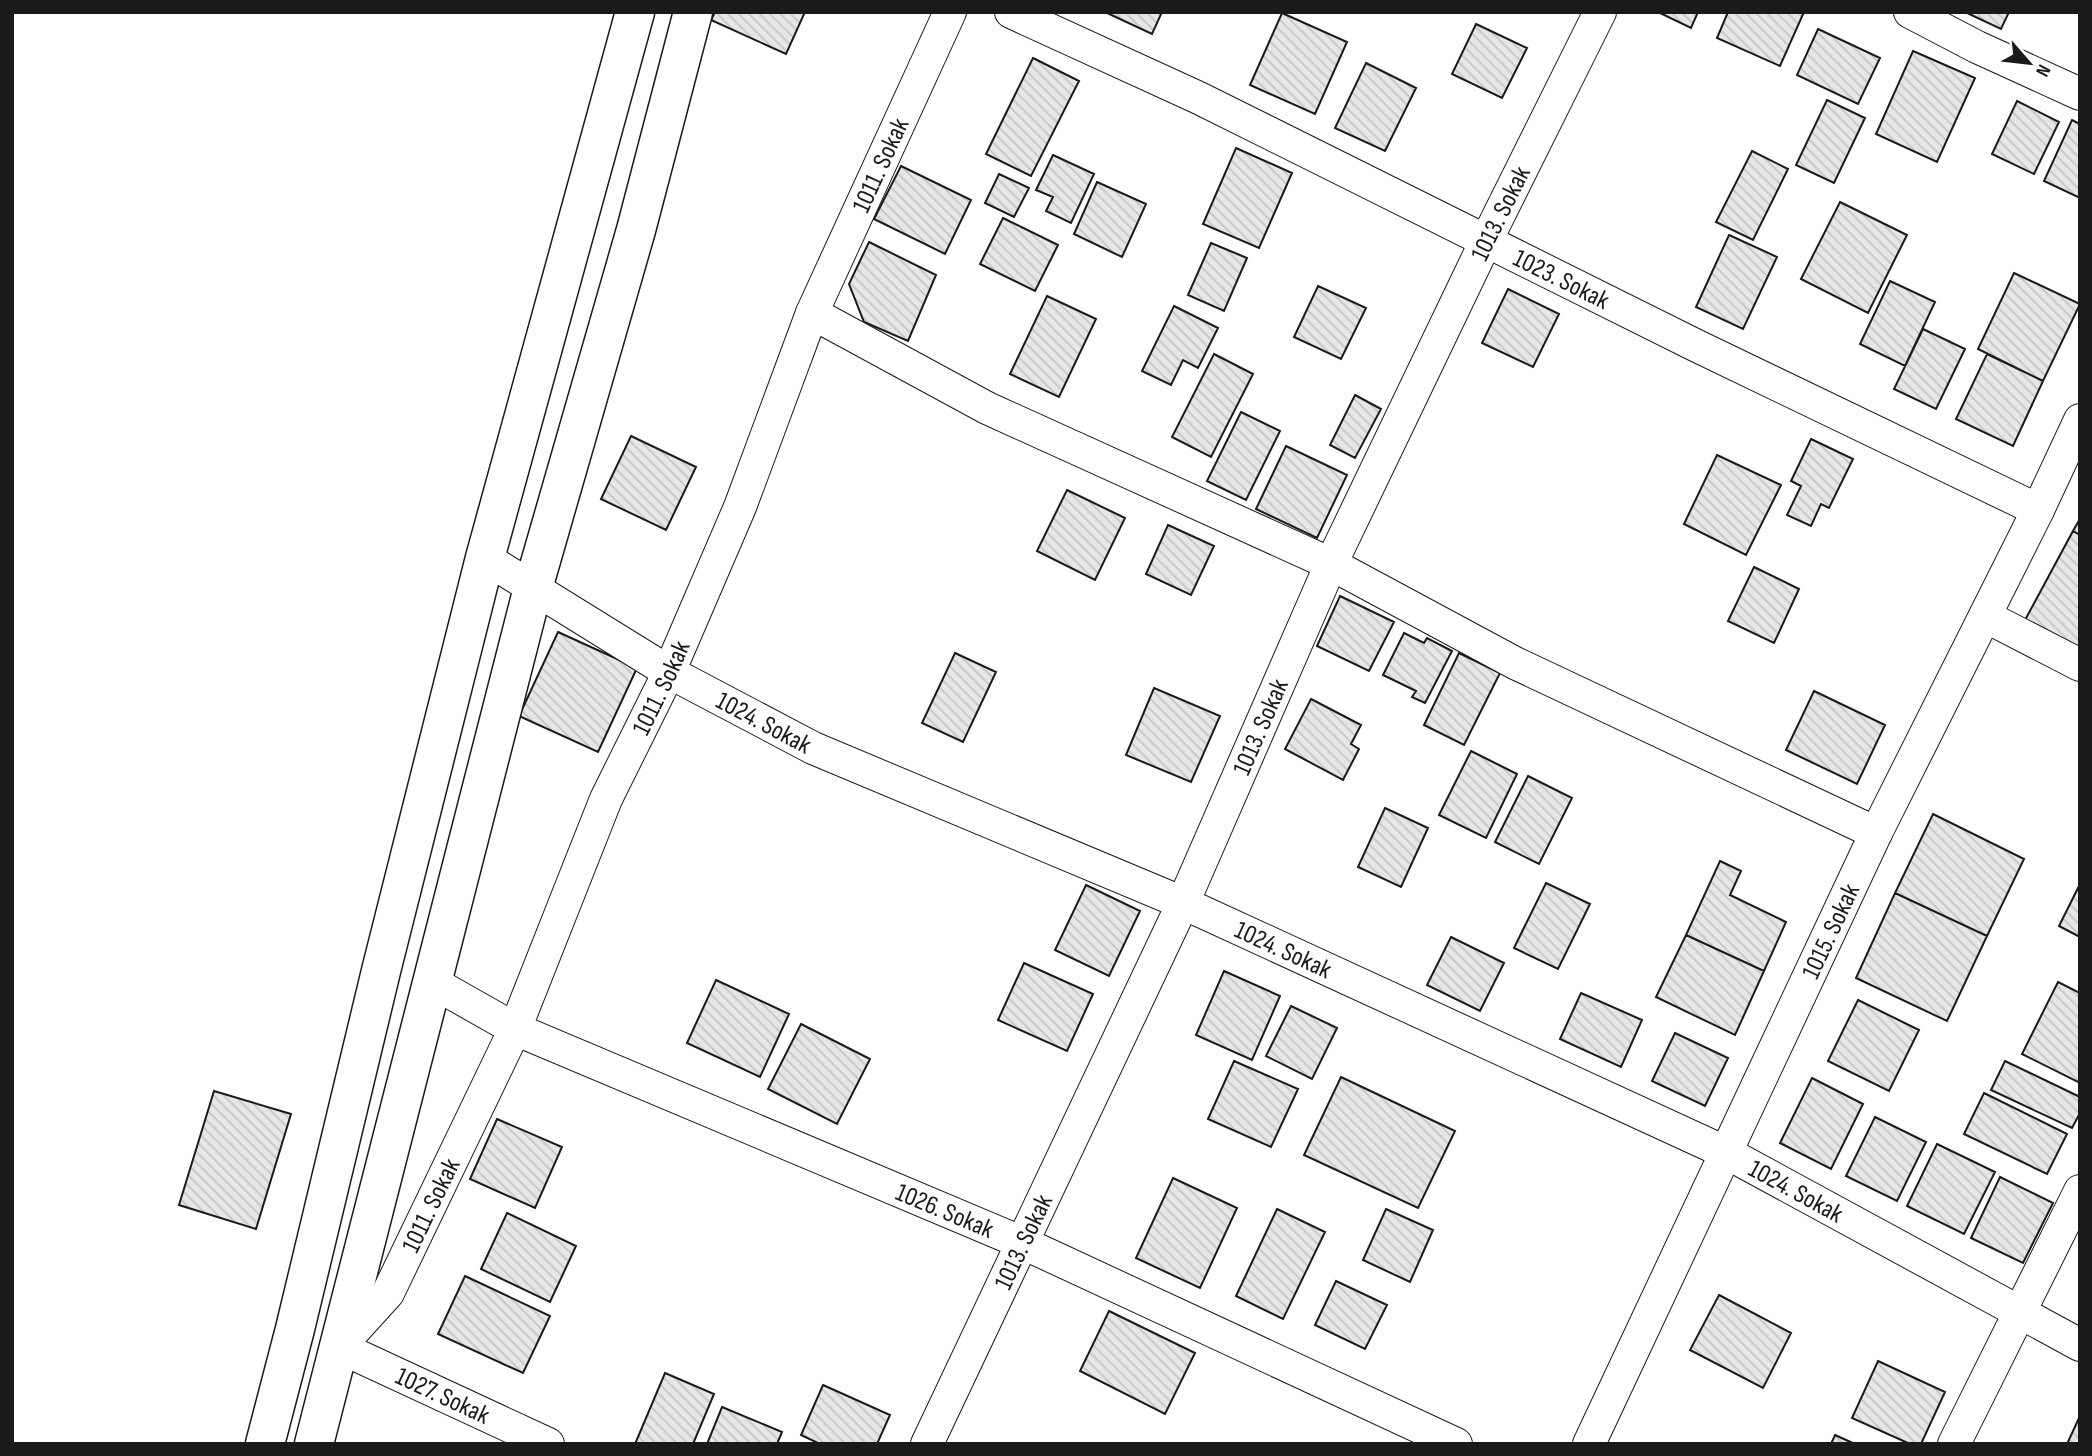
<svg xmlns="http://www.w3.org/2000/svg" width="2092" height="1456" viewBox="0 0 2092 1456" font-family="'Sofia Sans Condensed',sans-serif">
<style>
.building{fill:url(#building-back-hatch);stroke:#1a1a1a;stroke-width:2}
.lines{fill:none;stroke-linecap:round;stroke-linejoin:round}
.minor-casing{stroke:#1a1a1a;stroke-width:34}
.tertiary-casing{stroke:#1a1a1a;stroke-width:41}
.minor{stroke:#fff;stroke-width:32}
.tertiary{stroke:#fff;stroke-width:38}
.labels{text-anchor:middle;stroke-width:5;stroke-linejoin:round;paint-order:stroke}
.street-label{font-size:26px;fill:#1a1a1a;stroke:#fff}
</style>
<defs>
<pattern id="building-back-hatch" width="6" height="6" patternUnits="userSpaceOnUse" patternTransform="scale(1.75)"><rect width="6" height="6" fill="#e6e6e6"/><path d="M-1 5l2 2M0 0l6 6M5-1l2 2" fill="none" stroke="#c5c5c5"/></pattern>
</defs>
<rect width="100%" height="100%" fill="#fff"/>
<path class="building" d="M715 12H805L786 54 711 20Z
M1105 12H1162L1152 34Z
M1658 12H1698L1691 28Z
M1728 12H1804L1780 66 1717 38Z
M1965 12H2009L2001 29Z
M1282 13 1347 42 1315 114 1250 85Z
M1476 24 1527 48 1502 98 1452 74Z
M1818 29 1880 58 1858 104 1797 75Z
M1913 51 1975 78 1937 162 1876 134Z
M1033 58 1079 81 1031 176 986 154Z
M1366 63 1416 88 1385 151 1335 128Z
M1827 100 1865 118 1834 183 1796 165Z
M2017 101 2059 122 2034 174 1992 154Z
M2072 120 2080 124V198L2044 181Z
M1236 148 1292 173 1259 248 1203 224Z
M1752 151 1788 169 1753 240 1716 222Z
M1053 155 1094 174 1071 223 1046 211 1053 197 1036 190Z
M901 166 971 200 945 254 874 219Z
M999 174 1029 188 1014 217 985 203Z
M1097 182 1146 204 1122 257 1074 234Z
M1840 202 1907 235 1868 313 1801 279Z
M1003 218 1058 245 1035 291 980 264Z
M1729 235 1777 257 1743 329 1696 307Z
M869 242 936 275 908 341 864 322 849 284Z
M1211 243 1247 258 1224 311 1188 295Z
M2014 273 2080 304 2043 381 1978 349Z
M1890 281 1935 302 1905 366 1860 344Z
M1318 286 1366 308 1341 359 1294 337Z
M1508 289 1559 314 1533 367 1482 343Z
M1047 296 1096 319 1059 397 1010 374Z
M1174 306 1218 328 1198 368 1183 360 1171 385 1142 371Z
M1923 329 1965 349 1936 409 1894 389Z
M1214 354 1253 374 1211 457 1172 437Z
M1987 354 2043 381 2013 446 1956 419Z
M1355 395 1381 409 1355 458 1330 445Z
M1241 412 1280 431 1246 500 1207 481Z
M631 436 696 467 666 530 601 499Z
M1811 439 1853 459 1829 508 1821 504 1811 526 1787 515 1801 486 1791 481Z
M1286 446 1347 475 1317 538 1256 509Z
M1717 455 1781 485 1746 555 1684 524Z
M1067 490 1125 518 1095 580 1037 551Z
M2080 519V535L2073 531Z
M1168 525 1214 546 1191 595 1146 574Z
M2073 531 2080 535V648L2025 620Z
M1754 567 1799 589 1774 643 1728 621Z
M1340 596 1394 622 1369 671 1317 646Z
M558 632 637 668 598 752 519 716Z
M1404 633 1424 643 1427 638 1452 651 1425 703 1412 697 1416 691 1383 675Z
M955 653 996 672 963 742 922 723Z
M1459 653 1500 673 1464 745 1424 725Z
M1154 688 1220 716 1191 782 1126 755Z
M1814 691 1885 725 1857 784 1786 750Z
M1311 699 1361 725 1351 744 1359 749 1343 780 1285 749Z
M1471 751 1517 774 1486 838 1439 815Z
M1528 776 1572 798 1539 864 1495 842Z
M1385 808 1428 828 1401 887 1358 867Z
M1933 814 2024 859 1987 936 1895 893Z
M1720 861 1741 871 1730 895 1786 922 1764 971 1686 935Z
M1546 883 1590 904 1558 969 1514 948Z
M2080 884V937L2059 926Z
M1086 885 1140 911 1109 976 1055 950Z
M1895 893 1987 936 1947 1021 1856 978Z
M1686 935 1764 971 1735 1035 1656 997Z
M1451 937 1504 963 1480 1011 1427 985Z
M1024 963 1093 994 1067 1051 998 1020Z
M1224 971 1280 996 1252 1060 1196 1035Z
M716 980 789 1014 760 1077 687 1043Z
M2058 982 2080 993V1083L2022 1054Z
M1581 993 1642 1020 1621 1067 1560 1039Z
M1858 1000 1919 1030 1889 1091 1828 1061Z
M1291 1006 1337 1028 1312 1079 1266 1056Z
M801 1024 870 1059 837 1124 768 1089Z
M1675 1033 1728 1058 1705 1106 1652 1081Z
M1234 1061 1298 1089 1271 1147 1208 1119Z
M2005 1061 2080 1097V1113L2072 1128 1991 1090Z
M1341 1077 1455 1131 1418 1208 1304 1155Z
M1812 1078 1863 1104 1831 1169 1780 1143Z
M214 1091 291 1114 256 1229 179 1205Z
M1984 1093 2067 1134 2047 1174 1964 1134Z
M1875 1117 1926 1142 1897 1201 1846 1176Z
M497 1119 562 1147 535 1208 470 1179Z
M1937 1144 1995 1172 1964 1234 1907 1206Z
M2000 1177 2053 1203 2023 1263 1971 1238Z
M1173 1178 1237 1208 1200 1288 1136 1258Z
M1277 1209 1325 1232 1283 1319 1236 1296Z
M1386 1209 1433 1230 1410 1282 1363 1260Z
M507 1213 576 1246 550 1302 481 1269Z
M465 1276 550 1316 523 1373 438 1334Z
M1336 1281 1387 1305 1365 1349 1315 1325Z
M1719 1295 1791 1333 1763 1388 1690 1350Z
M1109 1311 1195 1353 1165 1414 1080 1371Z
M1878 1361 1945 1392 1921 1444H1910L1852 1418Z
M665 1373 714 1394 693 1444H635Z
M823 1385 890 1415 877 1444H820L801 1435Z
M722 1407 782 1432 777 1444H707Z
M2079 1418 2080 1444H2067Z
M1835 1435 1855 1444H1831Z"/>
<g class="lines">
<g class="minor-casing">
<g id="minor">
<path id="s1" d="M1011 12 1199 98 1695 345 2038 510"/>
<path d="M1910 12 1977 47 2080 94"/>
<path d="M812 313 987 408 1331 564 1515 663 1876 833"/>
<path id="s2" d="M485 558 669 672 813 748 1183 903 1727 1153 2080 1345"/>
<path d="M1985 616 2080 665"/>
<path id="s3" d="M432 982 515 1029 1023 1243 1456 1444"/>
<path id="s4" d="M548 1444 339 1347 388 1293 515 1029 606 799 669 672 740 507 812 313 950 12"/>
<path id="s5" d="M927 1444 1183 903 1331 564 1486 241 1600 12"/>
<path id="s6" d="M1589 1444 1876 833 2038 510 2080 420"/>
<path d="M1954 1444 2080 1191"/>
</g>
</g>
<g class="tertiary-casing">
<path id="tertiary" d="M265 1444 295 1329 381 971 485 558 635 12
M314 1444 533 588 636 230 693 12"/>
</g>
<use href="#minor" class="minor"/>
<use href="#tertiary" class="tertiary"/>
</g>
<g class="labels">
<g class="street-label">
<text dy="9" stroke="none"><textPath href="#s4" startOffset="1535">1011. Sokak</textPath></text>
<text dy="9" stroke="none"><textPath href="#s5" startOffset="1358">1013. Sokak</textPath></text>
<text dy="9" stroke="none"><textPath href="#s1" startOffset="612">1023. Sokak</textPath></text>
<text dy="9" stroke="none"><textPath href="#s4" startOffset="968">1011. Sokak</textPath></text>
<text dy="9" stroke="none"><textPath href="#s2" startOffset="324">1024. Sokak</textPath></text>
<text dy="9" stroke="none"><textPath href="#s5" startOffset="791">1013. Sokak</textPath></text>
<text dy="9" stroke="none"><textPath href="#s6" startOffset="567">1015. Sokak</textPath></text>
<text dy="9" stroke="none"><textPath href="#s2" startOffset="891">1024. Sokak</textPath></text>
<text dy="9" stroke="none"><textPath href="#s2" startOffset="1458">1024. Sokak</textPath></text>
<text dy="9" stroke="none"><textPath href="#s4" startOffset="401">1011. Sokak</textPath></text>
<text dy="9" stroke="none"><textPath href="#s3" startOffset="562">1026. Sokak</textPath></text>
<text dy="9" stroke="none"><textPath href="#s5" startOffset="224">1013. Sokak</textPath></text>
<text transform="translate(443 1395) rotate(25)" y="9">1027. Sokak</text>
</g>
</g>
<rect width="2092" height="1456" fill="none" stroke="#1a1a1a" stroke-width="28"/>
<g transform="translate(2029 63) rotate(118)" stroke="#ffffff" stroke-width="5" paint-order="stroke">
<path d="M0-5L12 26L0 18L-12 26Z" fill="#1a1a1a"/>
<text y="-10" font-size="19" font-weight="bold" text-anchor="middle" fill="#1a1a1a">N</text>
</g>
</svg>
